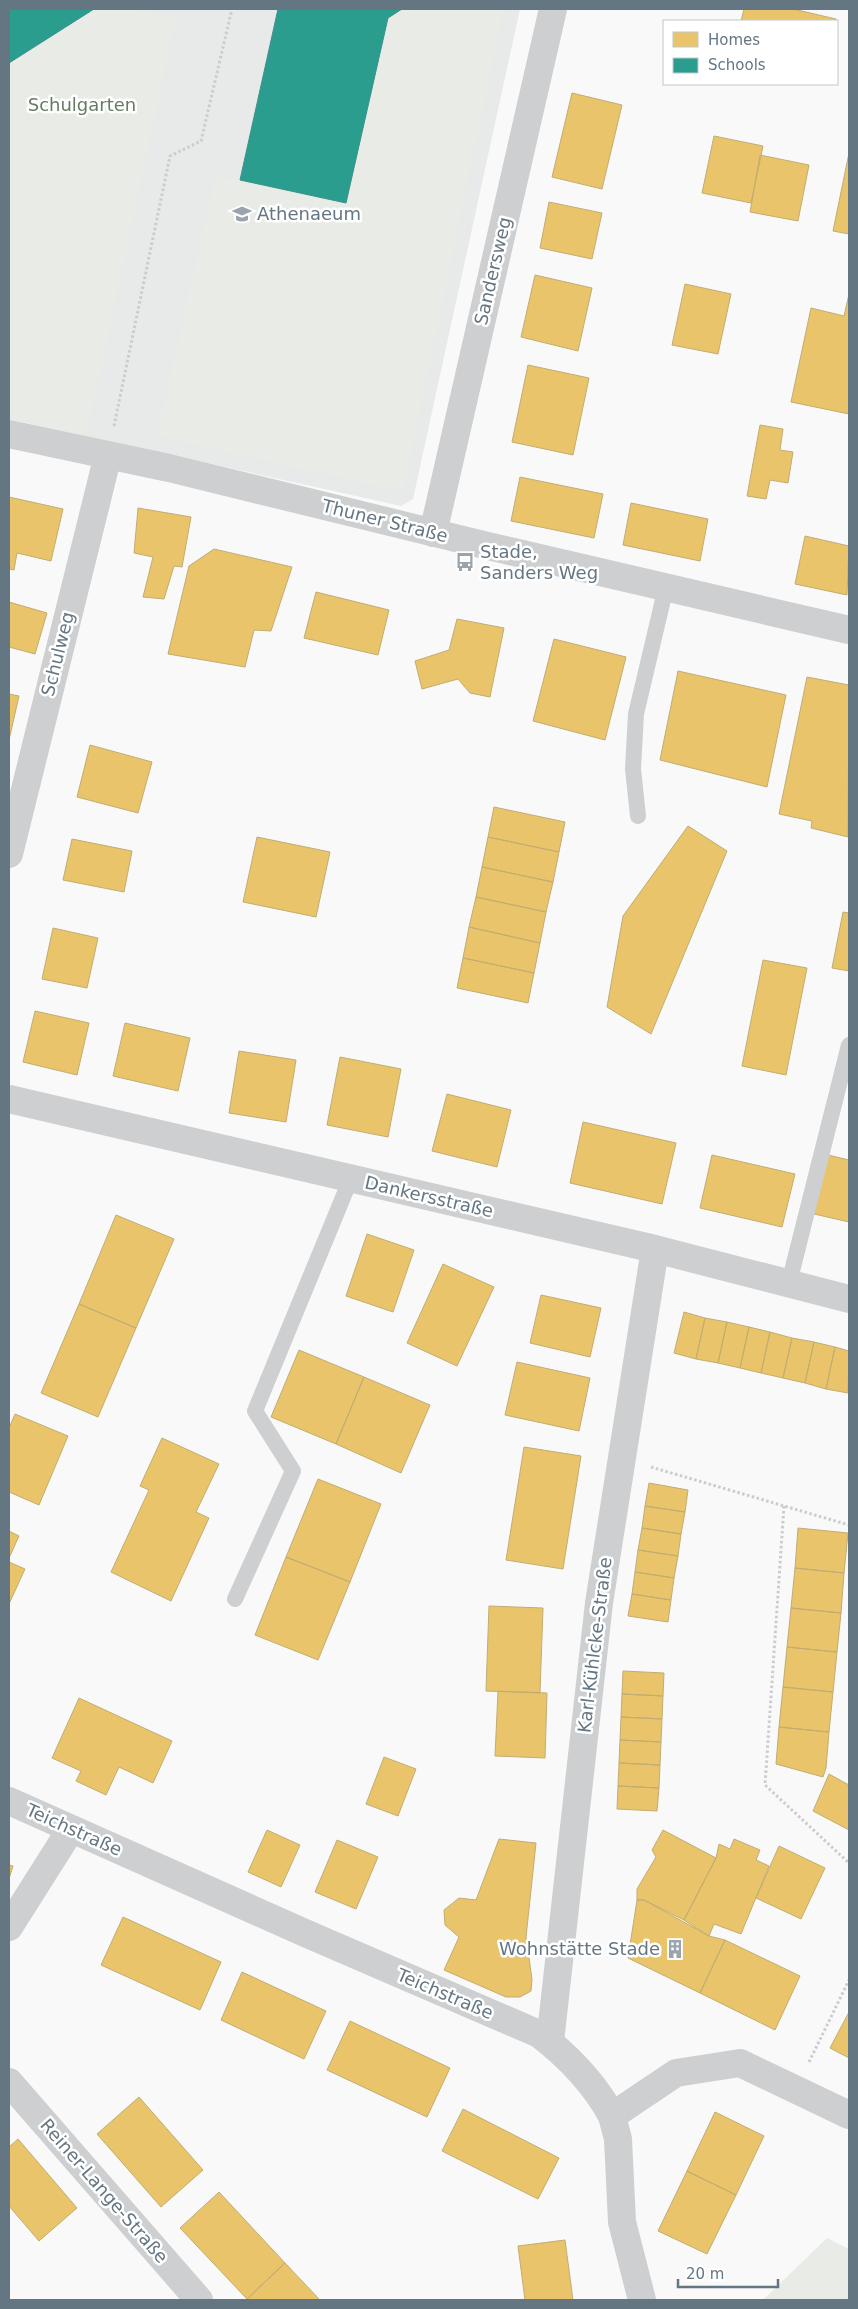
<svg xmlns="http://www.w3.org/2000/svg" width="858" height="2309" viewBox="0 0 858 2309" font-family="'DejaVu Sans',sans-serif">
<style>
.built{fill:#e8e9e9}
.green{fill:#e8ebe6}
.homes{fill:#e9c46a;stroke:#c1ad72}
.schools{fill:#2a9d8f;stroke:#3c918b}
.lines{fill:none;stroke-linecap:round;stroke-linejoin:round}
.path{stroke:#cbcccd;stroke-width:3;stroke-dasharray:2.5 2.5;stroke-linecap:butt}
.service{stroke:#cecfd0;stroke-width:16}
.minor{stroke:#cecfd0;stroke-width:28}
.labels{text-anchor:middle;stroke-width:5;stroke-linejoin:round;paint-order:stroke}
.park-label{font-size:18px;fill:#687a64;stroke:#fff}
.poi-label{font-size:18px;fill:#657683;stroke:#fff;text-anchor:start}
.street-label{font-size:18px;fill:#657683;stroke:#fff}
</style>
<rect width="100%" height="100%" fill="#f9f9f9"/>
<path class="built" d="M9 9H520L413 499 401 506 9 419Z"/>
<path class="green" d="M94 9H127L176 18 87 435 9 419V63Z
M402 9H504L403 492 157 436 215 175 346 203 388 18Z
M827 2238 849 2249V2300H763Z"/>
<path class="homes" d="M744 9H793L836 19V21H741Z
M572 93 622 105 602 189 552 177Z
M714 136 763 146 751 203 702 193Z
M849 153V234L833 231Z
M760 155 809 165 798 221 750 212Z
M549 202 602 213 592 259 540 248Z
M535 275 592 288 578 351 521 337Z
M685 284 731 294 718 354 672 345Z
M849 294V414L791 402 811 308 844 316Z
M528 365 589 378 573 455 512 442Z
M760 425 783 429 780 450 793 452 788 483 770 480 766 499 747 496Z
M520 477 603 494 594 538 511 521Z
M9 497 63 509 51 561 17 553 14 570 9 569Z
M631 503 708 519 700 561 623 545Z
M138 508 191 517 182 567 174 566 164 599 143 597 153 557 134 553Z
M805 536 849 546 847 595 795 584Z
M214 549 292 567 271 631 254 630 245 667 168 654 189 566Z
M316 592 389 610 378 655 304 638Z
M9 602 47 613 35 654 9 647Z
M457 619 504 628 490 697 470 693 458 679 422 689 415 661 449 650Z
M554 639 626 657 605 740 533 721Z
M678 671 786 695 767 787 660 760Z
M807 677 849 685 848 837 811 828 812 821 779 814Z
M9 694 19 696 9 740Z
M90 745 152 762 138 813 77 797Z
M494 807 565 822 559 852 488 837Z
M688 826 727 851 651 1034 607 1007 623 916Z
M257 837 330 852 316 917 243 902Z
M488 837 559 852 553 882 482 867Z
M72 839 132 851 124 892 63 880Z
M482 867 553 882 546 912 476 897Z
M476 897 546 912 540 943 469 927Z
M843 912 849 913V971L832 968Z
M469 927 540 943 534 973 463 958Z
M53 928 98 938 87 988 42 979Z
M463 958 534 973 528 1003 457 988Z
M763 960 807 968 786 1075 742 1066Z
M35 1011 89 1023 77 1075 23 1062Z
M125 1023 190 1038 178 1091 113 1076Z
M239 1051 296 1060 286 1122 229 1113Z
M340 1057 401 1069 388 1137 327 1125Z
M447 1094 511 1110 497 1167 432 1151Z
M583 1122 676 1143 662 1204 570 1183Z
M712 1155 795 1174 782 1227 700 1208Z
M828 1155 849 1160V1222L814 1214Z
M116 1215 174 1239 136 1328 79 1304Z
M367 1234 414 1250 393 1312 346 1296Z
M443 1264 494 1287 457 1366 407 1343Z
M541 1295 601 1308 590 1357 530 1343Z
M79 1304 136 1328 98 1417 41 1393Z
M684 1312 705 1318 696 1359 674 1353Z
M705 1318 727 1322 718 1363 696 1359Z
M727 1322 749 1327 740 1368 718 1363Z
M749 1327 770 1332 761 1373 740 1368Z
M770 1332 792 1338 783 1378 761 1373Z
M792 1338 814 1342 805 1383 783 1378Z
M814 1342 835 1347 826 1389 805 1383Z
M835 1347 849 1351 848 1393 826 1389Z
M299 1350 364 1377 336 1444 271 1417Z
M517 1362 590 1378 579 1431 505 1415Z
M364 1377 430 1405 401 1473 336 1444Z
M15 1414 68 1436 39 1505 9 1492V1428Z
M162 1438 219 1464 196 1512 209 1518 171 1601 111 1572 149 1490 140 1486Z
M524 1447 581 1456 563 1569 506 1560Z
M318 1479 381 1504 350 1582 286 1557Z
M649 1483 688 1490 685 1512 645 1506Z
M645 1506 685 1512 681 1534 642 1528Z
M642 1528 681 1534 678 1556 638 1550Z
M798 1528 848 1533 844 1573 795 1568Z
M9 1531 19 1536 9 1558Z
M638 1550 678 1556 674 1578 635 1572Z
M286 1557 350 1582 318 1660 255 1635Z
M9 1562 25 1569 9 1604Z
M795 1568 844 1573 841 1613 791 1608Z
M635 1572 674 1578 671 1600 632 1594Z
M632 1594 671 1600 668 1622 628 1616Z
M489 1606 543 1608 540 1693 486 1691Z
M791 1608 841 1613 837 1652 787 1647Z
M787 1647 837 1652 833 1692 783 1687Z
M623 1671 664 1673 663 1696 622 1694Z
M783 1687 833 1692 829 1732 779 1727Z
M498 1691 547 1693 545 1758 495 1756Z
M622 1694 663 1696 662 1719 621 1717Z
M79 1698 172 1741 153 1783 119 1767 106 1795 76 1781 81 1771 52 1758Z
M621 1717 662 1719 661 1742 620 1740Z
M779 1727 829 1732 826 1768 823 1777 776 1764Z
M620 1740 661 1742 660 1765 619 1763Z
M384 1757 416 1769 398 1816 366 1804Z
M619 1763 660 1765 659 1788 618 1786Z
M829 1774 849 1785V1830L813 1811Z
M618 1786 659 1788 657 1811 617 1809Z
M267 1830 300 1845 281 1887 248 1872Z
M663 1830 716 1858 684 1920 644 1900H637V1889L656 1857 652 1850Z
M499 1839 536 1843 526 1937 532 1979 531 1991 520 1997H506L444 1970 459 1937 445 1925 444 1910 459 1898 476 1900Z
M734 1839 760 1850 756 1860 769 1866 741 1934 714 1924 709 1936 684 1920 716 1858 719 1844 730 1849Z
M337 1840 378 1857 356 1909 315 1892Z
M779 1846 825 1868 801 1919 756 1898Z
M9 1865 13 1866 9 1879Z
M637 1900H644L709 1936 725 1940 700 1993 628 1958Z
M123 1917 221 1962 200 2010 101 1965Z
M725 1940 800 1976 775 2030 700 1993Z
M242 1972 326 2011 304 2059 221 2020Z
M849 2012V2058L830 2048Z
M350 2021 450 2068 427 2117 327 2070Z
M139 2097 203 2170 161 2207 97 2134Z
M463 2109 559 2158 538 2199 442 2151Z
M715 2112 764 2136 736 2195 687 2171Z
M18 2139 77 2208 39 2241 9 2206V2147Z
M687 2171 736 2195 707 2254 658 2231Z
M219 2192 285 2263 247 2299 180 2228Z
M565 2240 573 2300H525L518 2246Z
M285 2263 320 2300H248L247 2299Z"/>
<path class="schools" d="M9 9H94L9 63Z
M278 9H402L388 18 346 203 240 180Z"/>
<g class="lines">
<path class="path" d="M114 426 170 156 201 141 232 9
M651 1467 849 1525
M784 1506 765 1785 849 1863
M809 2062 849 1980"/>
<path class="service" d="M638 816 633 769 636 714 666 587
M789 1283 849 1045
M235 1599 293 1471 255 1411 351 1178"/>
<path class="minor" d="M9 434 169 468 488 546 849 630
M433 533 553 9
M9 854 108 455
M9 1099 655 1249 849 1299
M9 1801 305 1933 539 2034C569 2057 594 2083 612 2116L676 2073 740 2063 849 2115
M9 1927 71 1829
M550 2042 599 1603 655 1249
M9 2082 199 2300
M612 2116 618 2139 622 2222 642 2300"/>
</g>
<defs>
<g id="school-bare" transform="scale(1.5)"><path d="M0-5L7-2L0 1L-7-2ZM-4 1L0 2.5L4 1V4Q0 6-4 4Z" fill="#99a4ac" stroke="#fff" stroke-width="2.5" paint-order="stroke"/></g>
<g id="bus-bare" transform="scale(1.5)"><path d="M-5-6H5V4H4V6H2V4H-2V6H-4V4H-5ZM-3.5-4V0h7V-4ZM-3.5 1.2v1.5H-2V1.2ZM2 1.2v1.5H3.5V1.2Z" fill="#99a4ac" stroke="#fff" stroke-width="2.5" paint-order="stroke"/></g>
<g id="building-bare" transform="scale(1.5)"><path d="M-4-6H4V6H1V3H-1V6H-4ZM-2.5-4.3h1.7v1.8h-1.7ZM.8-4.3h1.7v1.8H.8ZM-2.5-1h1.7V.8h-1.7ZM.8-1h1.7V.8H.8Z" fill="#99a4ac" stroke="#fff" stroke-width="2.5" paint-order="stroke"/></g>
</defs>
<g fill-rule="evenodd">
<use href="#school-bare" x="242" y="214"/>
<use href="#bus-bare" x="465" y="562"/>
<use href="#building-bare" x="675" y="1949"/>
</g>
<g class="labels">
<g class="park-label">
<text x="82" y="111">Schulgarten</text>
</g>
<g class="poi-label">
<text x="257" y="220">Athenaeum</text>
<text x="480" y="558">Stade,<tspan x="480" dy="21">Sanders Weg</tspan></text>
<text x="660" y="1955" text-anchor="end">Wohnstätte Stade</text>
</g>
<g class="street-label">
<text transform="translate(493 271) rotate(-77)" y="6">Sandersweg</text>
<text transform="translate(385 521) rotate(14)" y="6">Thuner Straße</text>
<text transform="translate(58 654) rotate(-76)" y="6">Schulweg</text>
<text transform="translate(429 1197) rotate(13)" y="6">Dankersstraße</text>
<text transform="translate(595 1645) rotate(-83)" y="6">Karl-Kühlcke-Straße</text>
<text transform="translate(74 1830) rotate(24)" y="6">Teichstraße</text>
<text transform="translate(445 1994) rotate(23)" y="6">Teichstraße</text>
<text transform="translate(104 2191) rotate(49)" y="6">Reiner-Lange-Straße</text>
</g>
</g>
<rect width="858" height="2309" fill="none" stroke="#657683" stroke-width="20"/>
<rect x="663" y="20" width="175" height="65" fill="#ffffff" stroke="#c1c8cd"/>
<rect x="673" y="32" width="25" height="15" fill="#e9c46a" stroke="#c1c8cd"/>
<text x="708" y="45" font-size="15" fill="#657683">Homes</text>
<rect x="673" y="58" width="25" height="15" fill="#2a9d8f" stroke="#c1c8cd"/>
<text x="708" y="70" font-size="15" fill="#657683">Schools</text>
<path d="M678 2279v8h100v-8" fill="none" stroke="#657683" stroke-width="2.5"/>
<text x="686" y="2279" font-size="15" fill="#657683" stroke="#ffffff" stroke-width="4" paint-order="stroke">20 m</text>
</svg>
